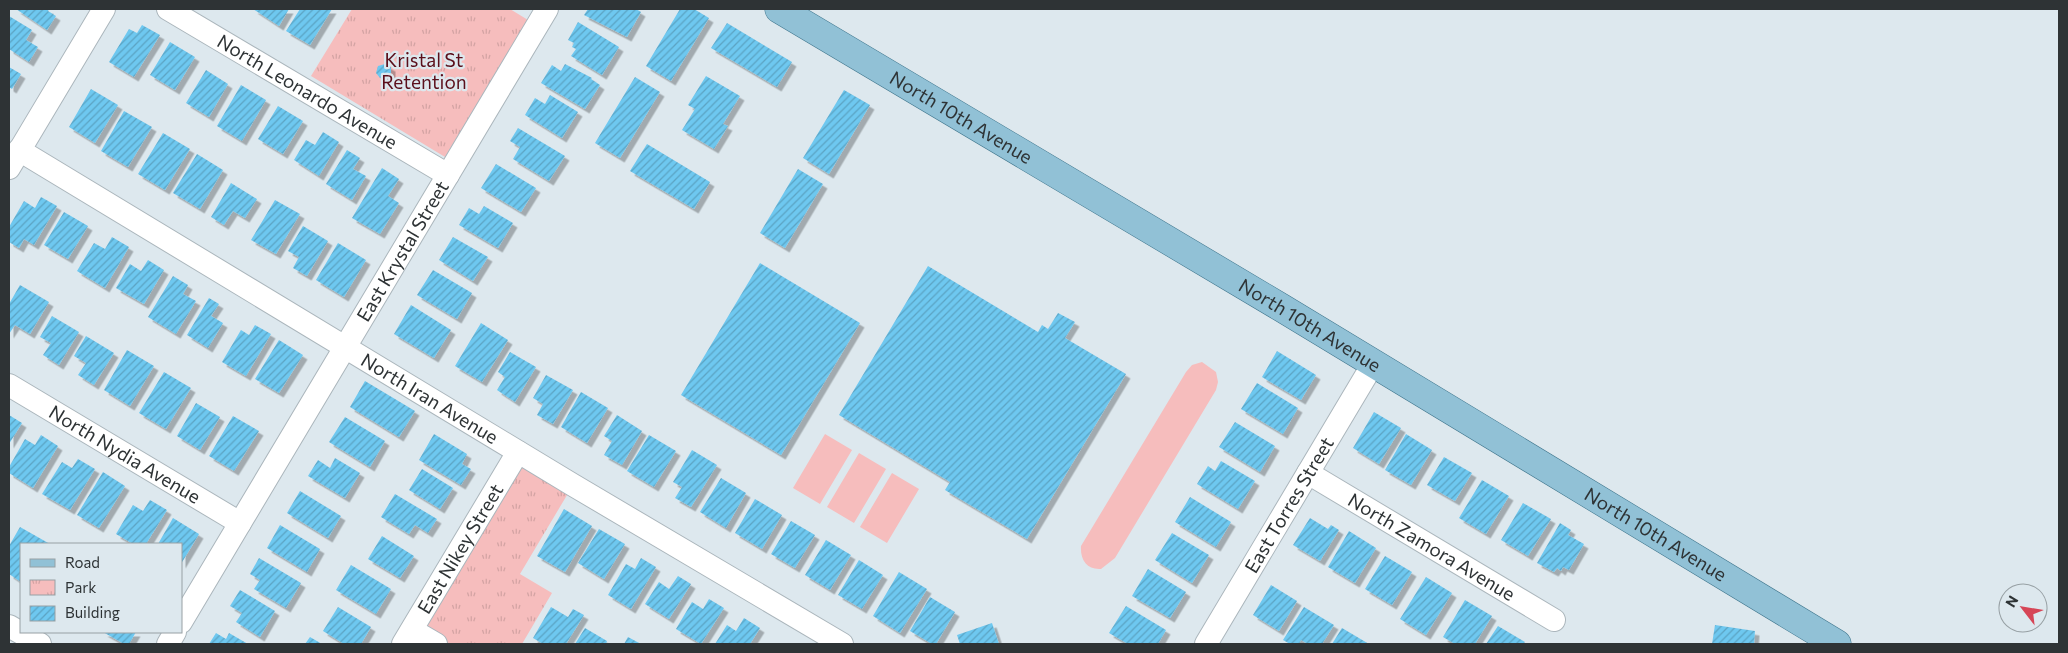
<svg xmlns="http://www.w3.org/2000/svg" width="2068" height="653" viewBox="0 0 2068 653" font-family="Commissioner,sans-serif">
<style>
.grass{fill:#f6bdbd}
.park{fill:url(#park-tufts)}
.building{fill:url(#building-hatch);filter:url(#shadow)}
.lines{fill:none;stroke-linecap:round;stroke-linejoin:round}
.minor-casing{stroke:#abb6bc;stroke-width:24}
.major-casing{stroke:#3f758c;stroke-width:29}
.minor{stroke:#fff;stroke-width:22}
.major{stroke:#91c1d6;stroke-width:28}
.labels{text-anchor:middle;stroke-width:4.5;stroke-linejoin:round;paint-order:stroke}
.park-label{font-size:19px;fill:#5b0f1b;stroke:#dde8ee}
.street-label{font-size:19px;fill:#2e3335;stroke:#dde8ee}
</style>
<defs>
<pattern id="park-tufts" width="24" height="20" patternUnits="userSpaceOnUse" patternTransform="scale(1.25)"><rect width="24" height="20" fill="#f6bdbd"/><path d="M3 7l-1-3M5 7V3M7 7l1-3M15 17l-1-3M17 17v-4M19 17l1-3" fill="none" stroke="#d3a3a3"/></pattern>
<pattern id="building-hatch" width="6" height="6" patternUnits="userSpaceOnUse" patternTransform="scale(1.25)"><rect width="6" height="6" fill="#6ec8f0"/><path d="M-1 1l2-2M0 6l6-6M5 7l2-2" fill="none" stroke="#5ba3c3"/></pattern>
<filter id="shadow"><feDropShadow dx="4.5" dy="4.5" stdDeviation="0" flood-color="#0004"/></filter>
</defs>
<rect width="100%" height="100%" fill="#dde8ee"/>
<path class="grass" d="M1202 362 1216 372 1218 382 1216 390 1115 558 1101 569C1087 570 1080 560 1081 546L1186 372 1192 365Z
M825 434 852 450 820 504 793 488Z
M859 453 886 469 854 523 827 507Z
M892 473 919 489 887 543 860 527Z"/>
<path class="park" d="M352 9H510L528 20 445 157 311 76Z
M518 452 573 485 520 574 552 593 522 644H436L412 630Z"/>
<path class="building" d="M16 9H49L48 11 56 16 47 30Z
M253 9H289L279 26Z
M300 9H332L310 45 286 31Z
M588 9H636L641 12 627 37 584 15Z
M680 9H694L709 18 671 81 646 66Z
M9 16 32 30 26 40 38 47 29 62 9 49Z
M578 22 619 47 602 75 571 56 576 49 572 47 574 43 568 40Z
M727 23 792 62 777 87 711 48Z
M142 25 160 35 134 77 109 62 129 29 137 33Z
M170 42 195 57 175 90 150 75Z
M385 64 391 67V74L386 79 380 78 376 73 378 66Z
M565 64 592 78 591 79 600 85 585 109 541 83 552 65 561 71Z
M9 67 21 74 12 89 9 87Z
M206 70 228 84 209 117 186 103Z
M706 76 740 96 723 124 728 126 714 149 682 130 695 109 688 105Z
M635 77 660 92 620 158 595 143Z
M241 85 266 100 242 141 217 126Z
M91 89 118 105 95 143 69 127Z
M844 90 870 105 829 174 803 158Z
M550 95 578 112 562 138 525 115 535 98 545 104Z
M278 106 303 121 283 154 258 139Z
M124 111 152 127 128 167 101 151Z
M518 128 565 156 549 181 513 159 520 147 510 141Z
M323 132 339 142 319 176 294 160 306 140 315 145Z
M163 133 190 149 165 190 138 174Z
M647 144 710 182 694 209 630 171Z
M347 150 360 158 353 169 366 176 352 200 326 184Z
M197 154 223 170 200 209 173 193Z
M496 164 536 188 521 212 481 188Z
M382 168 399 179 388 196 399 203 380 234 352 218Z
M798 169 823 184 785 248 760 233Z
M231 183 257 199 245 218 233 211 224 225 211 217Z
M41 197 57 206 34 245 24 239 19 248 9 242V227L24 201 35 208Z
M275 200 300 214 276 254 251 240Z
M484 206 513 223 498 248 459 225 469 208 479 214Z
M64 212 88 226 68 259 44 245Z
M303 226 328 241 307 276 293 268 299 257 288 251Z
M112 237 129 247 105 288 77 271 94 243 105 249Z
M453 237 488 257 473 281 439 260Z
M338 243 366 260 344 297 316 280Z
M148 260 164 270 144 304 116 288 130 264 141 271Z
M760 263 860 323 781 455 681 395Z
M928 266 1038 332 1042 325 1048 329 1058 313 1075 322 1065 338 1126 374 1027 539 945 490 950 482 839 415Z
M433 270 472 293 457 319 417 295Z
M173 276 188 285 183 294 196 301 176 334 148 317Z
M20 285 49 302 30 334 15 325 9 334V304Z
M209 298 219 304 211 316 223 323 208 348 187 335Z
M411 305 451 330 434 358 394 334Z
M52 316 79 332 59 365 43 355 51 343 40 337Z
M481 323 508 340 482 382 455 366Z
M255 325 271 334 246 376 222 362 241 330 249 335Z
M86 336 114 353 94 385 78 375 86 363 74 356Z
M279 340 303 355 279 393 255 379Z
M127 350 154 366 130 406 104 390Z
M1277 351 1316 375 1301 400 1262 377Z
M510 352 536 367 515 402 497 390 505 377 498 372Z
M164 372 191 388 166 429 139 413Z
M546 375 573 390 553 424 537 415 543 404 533 398Z
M365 381 415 411 399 437 350 407Z
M1257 383 1298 408 1283 434 1241 409Z
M581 392 608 408 587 443 561 427Z
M196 403 220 417 200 450 177 436Z
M1374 412 1401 428 1379 464 1353 448Z
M9 415 22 423 9 444Z
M617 415 642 431 622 465 604 455 612 441 604 436Z
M233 416 259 431 234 471 209 456Z
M345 417 385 441 370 467 329 442Z
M1235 422 1275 446 1260 472 1219 447Z
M434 434 467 454 462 464 471 469 461 485 419 460Z
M1406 434 1432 450 1411 485 1385 470Z
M41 435 58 446 33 488 9 473V467L25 439 35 445Z
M649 435 676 451 654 487 627 471Z
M692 450 717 465 691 507 675 498 682 487 673 482Z
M1444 457 1472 473 1455 501 1427 485Z
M335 458 360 473 345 498 308 476 318 460 330 468Z
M78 459 95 469 70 510 42 494 62 462 72 468Z
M1221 461 1255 481 1238 509 1197 484 1208 466 1215 471Z
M422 469 453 488 440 509 409 490Z
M103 472 125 486 99 528 77 515Z
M721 478 746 493 726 528 700 512Z
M1482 480 1509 496 1486 534 1459 518Z
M300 491 341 516 328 538 287 513Z
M395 494 437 519 428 533 415 525 409 534 381 517Z
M1190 497 1231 522 1216 547 1175 522Z
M755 499 782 515 762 549 735 533Z
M150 500 167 510 146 544H133L116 534 133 505 143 511Z
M1523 503 1551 519 1528 556 1501 540Z
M564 509 592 526 565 572 537 556Z
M173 518 199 534 181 564V544H158Z
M1310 518 1328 529 1331 525 1339 530 1320 561 1293 545Z
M791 521 815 535 795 568 771 554Z
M1560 523 1571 530 1568 535 1584 544 1569 570 1563 567 1561 571 1557 568 1554 572 1537 563Z
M280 525 320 549 307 572 267 548Z
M20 527 50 544H21V582L9 574V546Z
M599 529 625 544 604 579 578 563Z
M1349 531 1376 548 1355 583 1328 567Z
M1172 533 1209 555 1192 583 1155 560Z
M382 536 414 556 400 578 368 559Z
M826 540 851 555 830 590 805 575Z
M1385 556 1412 572 1392 605 1365 589Z
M259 558 301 583 286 608 254 589 260 580 250 574Z
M641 558 656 567 631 609 608 595 626 564 635 569Z
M859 560 883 575 862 609 838 595Z
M351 565 391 589 376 614 336 590Z
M1148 569 1186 592 1170 618 1132 596Z
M899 572 927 589 900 633 873 616Z
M678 576 691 584 669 619 645 604 659 582 669 589Z
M1426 577 1452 593 1426 635 1400 619Z
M1271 585 1297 601 1279 631 1253 615Z
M240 590 275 611 260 637 236 622 242 613 230 606Z
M930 597 955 612 936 644H932L910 631Z
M709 599 724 608 701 644 676 629 692 602 703 609Z
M1465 600 1492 616 1475 644H1455L1443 637Z
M1126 606 1166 630 1158 644H1128L1109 633Z
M338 607 371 627 361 644H344L323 631Z
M551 607 568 617 573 609 584 615 566 644H543L533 638Z
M1304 607 1334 625 1322 644H1308L1301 640 1299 644H1290L1283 640Z
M744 618 760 628 750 644H715L727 625 736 631Z
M992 623 999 644H960L957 635Z
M1715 625 1755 631 1754 644H1712Z
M1498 626 1525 642 1523 644H1486Z
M585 628 607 641 606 644H575Z
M1342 628 1369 644H1332Z
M103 632H136L129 644H124Z
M216 633 226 639 229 633 248 644H209Z
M310 637 322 644H305Z
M628 637 641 644H624Z"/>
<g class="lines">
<g class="minor-casing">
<g id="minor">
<path id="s1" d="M168 9 448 175"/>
<path id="s2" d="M19 150 573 485 842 644"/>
<path d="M9 168 104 9"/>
<path id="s3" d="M9 385 240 523"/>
<path id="s4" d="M1308 473 1554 620"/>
<path id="s5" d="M181 622 547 9"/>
<path d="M9 626 40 644"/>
<path d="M412 630 436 644"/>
<path d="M168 644 175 632"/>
<path id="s6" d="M403 644 518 452"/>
<path id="s7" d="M1206 644 1373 364"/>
</g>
</g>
<g class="major-casing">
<g id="major">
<path id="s8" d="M779 9 1282 308 1837 644"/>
</g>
</g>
<use href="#minor" class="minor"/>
<use href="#major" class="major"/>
</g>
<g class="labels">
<g class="park-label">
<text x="424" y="67">Kristal St<tspan x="424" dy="22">Retention</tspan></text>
</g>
<g class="street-label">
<text dy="7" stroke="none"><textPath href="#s1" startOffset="162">North Leonardo Avenue</textPath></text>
<text dy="7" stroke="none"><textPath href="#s8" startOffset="212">North 10th Avenue</textPath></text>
<text dy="7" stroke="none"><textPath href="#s5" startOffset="432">East Krystal Street</textPath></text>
<text dy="7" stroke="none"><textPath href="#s8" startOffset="618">North 10th Avenue</textPath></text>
<text dy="7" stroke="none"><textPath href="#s2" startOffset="480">North Iran Avenue</textPath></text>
<text dy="7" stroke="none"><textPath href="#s3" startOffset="135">North Nydia Avenue</textPath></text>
<text dy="7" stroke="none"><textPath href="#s7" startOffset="162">East Torres Street</textPath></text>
<text dy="7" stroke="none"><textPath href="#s8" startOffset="1022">North 10th Avenue</textPath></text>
<text dy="7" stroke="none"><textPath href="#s4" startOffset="144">North Zamora Avenue</textPath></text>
<text dy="7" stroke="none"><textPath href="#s6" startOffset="111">East Nikey Street</textPath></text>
</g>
</g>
<rect width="2068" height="653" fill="none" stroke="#2e3335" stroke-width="20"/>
<rect x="20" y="543" width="162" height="90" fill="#dde8ee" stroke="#97a0a4"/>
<rect x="30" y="559" width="25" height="8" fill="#91c1d6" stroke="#97a0a4"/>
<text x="65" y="568" font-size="15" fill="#2e3335">Road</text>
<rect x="30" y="580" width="25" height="15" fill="url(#park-tufts)" stroke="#97a0a4"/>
<text x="65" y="593" font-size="15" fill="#2e3335">Park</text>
<rect x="30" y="606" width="25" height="15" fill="url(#building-hatch)" stroke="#97a0a4"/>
<text x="65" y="618" font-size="15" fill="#2e3335">Building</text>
<g transform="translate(2023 608) rotate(301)"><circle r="24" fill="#dde8ee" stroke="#97a0a4"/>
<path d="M0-4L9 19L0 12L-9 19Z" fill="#d64556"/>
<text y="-8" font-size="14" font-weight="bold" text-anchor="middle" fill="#2e3335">N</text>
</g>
</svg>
